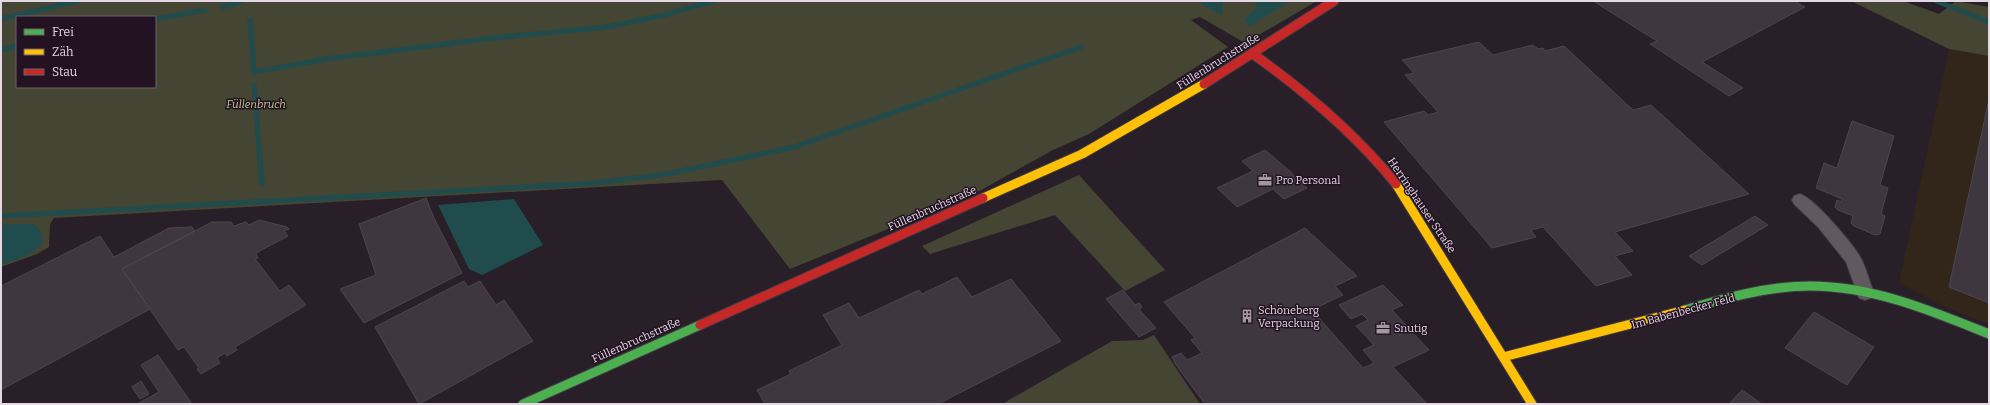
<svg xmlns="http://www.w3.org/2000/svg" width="1990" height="405" viewBox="0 0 1990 405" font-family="Bitter,serif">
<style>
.commercial{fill:#32261a}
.green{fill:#444532;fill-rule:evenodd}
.water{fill:#204c4e}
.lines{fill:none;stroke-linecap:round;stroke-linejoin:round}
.stream{stroke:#204c4e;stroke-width:5}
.building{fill:#3f373f;stroke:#4d454d}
.street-casing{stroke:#423a42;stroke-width:2}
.fast-casing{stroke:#423a42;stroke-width:11}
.slow-casing{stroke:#423a42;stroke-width:11}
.jam-casing{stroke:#423a42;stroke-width:11}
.street{fill:#605a60;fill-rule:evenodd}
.fast{stroke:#4caf50;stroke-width:9}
.slow{stroke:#ffc107;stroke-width:9}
.jam{stroke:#c62828;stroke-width:9}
.labels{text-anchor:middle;stroke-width:3;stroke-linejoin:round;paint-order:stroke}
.street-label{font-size:11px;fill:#e3d8e3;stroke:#221222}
.park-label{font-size:11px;font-style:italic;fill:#c1c98b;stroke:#221222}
.poi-label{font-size:11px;fill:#e3d8e3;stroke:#221222;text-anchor:start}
</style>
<rect width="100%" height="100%" fill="#281f28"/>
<path class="commercial" d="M1949 49 1989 56V324L1947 308 1899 283Z"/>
<path class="green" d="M1 1H1317L1245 43 1200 17 1191 20 1228 47 1089 134 1053 150 974 194 790 269 722 180 54 218 50 224 49 247 37 254 1 267ZM17 17H155V87H17Z
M1851 1H1903L1939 14 1956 1 1989 7V56L1949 49Z
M1079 175 1165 270 1125 291 1055 215 930 254 922 246Z
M1154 335 1200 404H1002L1112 341 1143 340Z"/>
<path class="water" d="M1199 1H1223L1222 15 1205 7Z
M1255 1H1290L1250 26 1245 21V18L1257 8Z
M514 199 543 245 482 275 469 269 438 205Z
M34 224C61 247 17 259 1 265V225Z"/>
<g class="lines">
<path class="stream" d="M1936 1 1989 22
M223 7 242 1
M1 19 78 1
M155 19 205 10
M250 20 254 73
M1 50 17 46
M254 72 326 59 502 37 607 27 660 16 714 1
M254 85 262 184
M1 216 596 183 667 174 794 147 1081 47"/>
</g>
<path class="building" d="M1593 1H1795L1805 7 1702 62 1743 88 1729 96 1650 44 1657 41Z
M1479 42 1493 55 1533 45 1538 49 1543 48 1545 51 1564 46 1633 110 1651 105 1749 194 1615 232 1633 251 1615 256 1632 275 1596 286 1543 227 1531 230 1536 237 1492 248 1384 122 1424 111 1428 115 1438 112 1405 75 1414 73 1402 60Z
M1989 99V303L1949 287Z
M1852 121 1894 136 1880 185 1888 188 1881 214 1885 216 1880 234 1875 235 1854 226 1851 223 1853 216 1838 210 1835 207 1837 200 1841 202 1842 199 1816 188 1824 163 1837 168Z
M1265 150 1292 173H1291L1307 188 1284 199 1273 189 1237 207 1217 188 1253 171 1242 161Z
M426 198 434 218 462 273 364 323 340 289 376 275 359 224Z
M1755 216 1768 225 1702 265 1689 256Z
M259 220 287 227 289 229 284 231 288 236 256 253 258 258 255 259 280 291 289 285 306 305 235 347 237 350 227 356 225 353 217 358 220 363 201 374 197 369 199 368 184 347 178 350 122 269 212 222H231L234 226 246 222 249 225Z
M192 227 195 231 122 269 150 309 1 390V286L100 236 114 257 169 228Z
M1305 228 1357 276 1335 286 1343 295 1312 310 1363 368 1374 363 1363 350 1374 345 1356 326 1368 320 1362 314 1351 319 1339 305 1383 285 1403 305 1392 310 1410 329 1399 335 1410 330 1429 350 1393 367 1427 404H1205L1176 365 1172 357 1181 353 1187 360 1202 353 1191 340 1195 338 1164 302Z
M957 277 972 297 1011 279 1061 341 938 404H765L757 390 791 374 789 371 842 345 823 315 849 303 859 318 919 290 922 294Z
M464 281 468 287 480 281 496 305 504 300 533 341 419 404 375 327Z
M1123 290 1135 305 1139 303 1142 307 1139 309 1156 328 1139 337 1106 299Z
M1814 312 1874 347 1847 385 1785 348Z
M158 355 192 404H137L159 392 141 365Z
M141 381 149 394 140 399 132 387Z
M1742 390 1762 404H1729Z"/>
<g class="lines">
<g class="street-casing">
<path id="street" d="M1800 194C1815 199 1850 241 1859 255 1866 266 1869 281 1874 293L1871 298 1865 300 1859 298 1846 262 1818 227 1794 204 1792 200 1794 196Z"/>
</g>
<g class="fast-casing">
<path id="fast" d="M1685 310C1726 298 1768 286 1810 286 1873 286 1932 311 1989 334
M523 404 700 325"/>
</g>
<g class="slow-casing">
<path id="slow" d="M1396 184 1532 404
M983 198 1082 154 1204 84
M1503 357 1685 310"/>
</g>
<g class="jam-casing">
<path id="jam" d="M1253 54C1306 92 1355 133 1396 184
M1204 84 1334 1
M700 325 983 198"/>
</g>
<use href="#street" class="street"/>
<use href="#fast" class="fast"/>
<use href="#slow" class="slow"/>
<use href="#jam" class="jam"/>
</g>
<defs>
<g id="office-bare" transform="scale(1.08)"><path d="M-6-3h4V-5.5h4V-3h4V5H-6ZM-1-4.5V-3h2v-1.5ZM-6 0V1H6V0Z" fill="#a297a2" stroke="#221222" stroke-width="2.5" paint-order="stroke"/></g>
<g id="building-bare" transform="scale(1.08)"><path d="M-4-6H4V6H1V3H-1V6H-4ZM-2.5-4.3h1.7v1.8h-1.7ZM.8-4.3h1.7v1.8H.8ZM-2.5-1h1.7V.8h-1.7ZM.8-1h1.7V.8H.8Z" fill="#a297a2" stroke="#221222" stroke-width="2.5" paint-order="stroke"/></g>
</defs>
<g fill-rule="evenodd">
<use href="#office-bare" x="1265" y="180"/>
<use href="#building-bare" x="1247" y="316"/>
<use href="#office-bare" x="1383" y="328"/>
</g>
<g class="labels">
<g class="street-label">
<text transform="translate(1218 61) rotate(-32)" y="4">Füllenbruchstraße</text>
<text transform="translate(1422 205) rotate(56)" y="4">Herringhauser Straße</text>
<text transform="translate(932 208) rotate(-24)" y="4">Füllenbruchstraße</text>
<text transform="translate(1683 311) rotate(-15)" y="4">Im Babenbecker Feld</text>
<text transform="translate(636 340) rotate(-24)" y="4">Füllenbruchstraße</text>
</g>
<g class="park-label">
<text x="256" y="108">Füllenbruch</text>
</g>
<g class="poi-label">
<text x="1276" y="184">Pro Personal</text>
<text x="1258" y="314">Schöneberg<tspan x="1258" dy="13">Verpackung</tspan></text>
<text x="1394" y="332">Snutig</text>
</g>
</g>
<rect width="1990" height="405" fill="none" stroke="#e3d8e3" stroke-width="4"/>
<rect x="16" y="16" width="140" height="72" fill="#221222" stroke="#6f616f"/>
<rect x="24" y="29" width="20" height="6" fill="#4caf50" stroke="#6f616f"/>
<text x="52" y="36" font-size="12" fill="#e3d8e3">Frei</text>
<rect x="24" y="49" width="20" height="6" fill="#ffc107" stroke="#6f616f"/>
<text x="52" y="56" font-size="12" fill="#e3d8e3">Zäh</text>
<rect x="24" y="69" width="20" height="6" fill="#c62828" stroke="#6f616f"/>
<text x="52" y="76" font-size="12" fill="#e3d8e3">Stau</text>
</svg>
